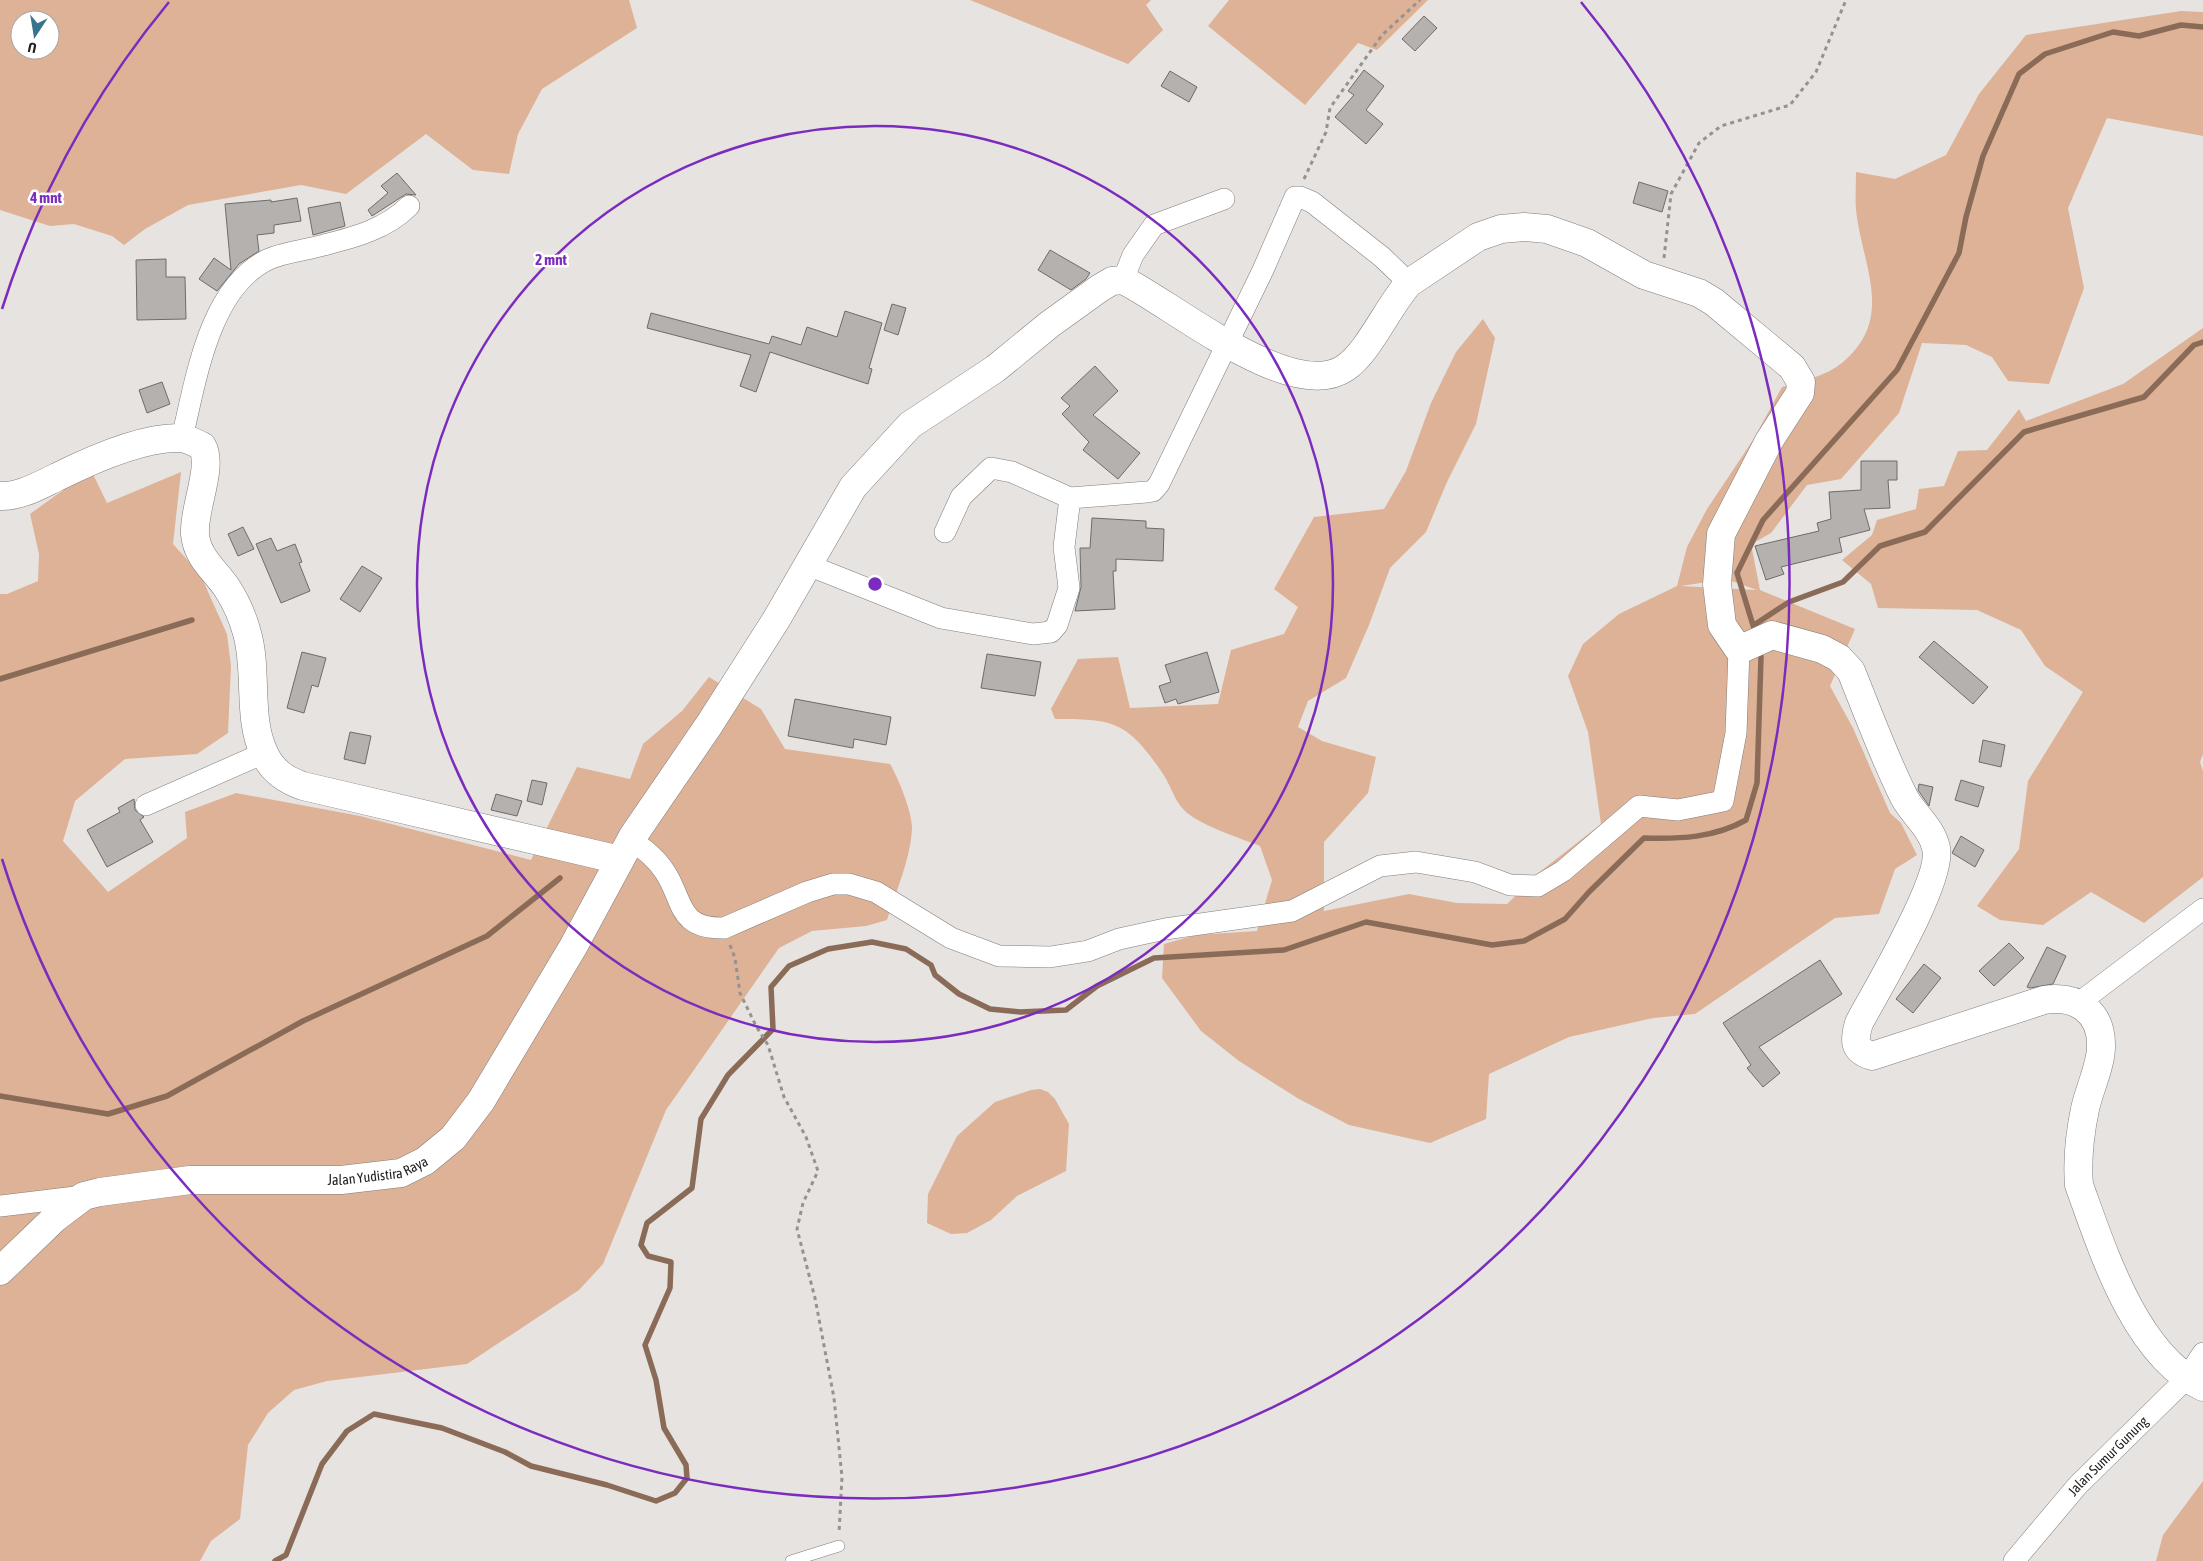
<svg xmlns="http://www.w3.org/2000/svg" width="2203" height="1561" viewBox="0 0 2203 1561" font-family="'Asap Condensed',sans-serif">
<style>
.green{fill:#deb296;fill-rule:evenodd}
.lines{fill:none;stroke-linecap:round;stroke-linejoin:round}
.stream{stroke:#8a6b58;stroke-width:5.5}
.building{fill:#b5b1af;stroke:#6f6b69}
.lane-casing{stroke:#817d7a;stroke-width:12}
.street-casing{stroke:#817d7a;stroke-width:22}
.secondary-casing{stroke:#817d7a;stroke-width:29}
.path{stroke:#959290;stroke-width:3;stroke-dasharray:4 4;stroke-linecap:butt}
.lane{stroke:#fff;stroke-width:11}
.street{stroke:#fff;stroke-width:21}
.secondary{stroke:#fff;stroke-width:28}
.ring{fill:none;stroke:#7b2cbf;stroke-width:2.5}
.labels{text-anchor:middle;stroke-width:5;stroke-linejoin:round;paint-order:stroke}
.street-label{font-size:14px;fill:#22201f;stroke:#fff}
.centre{fill:#7b2cbf;stroke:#fff;stroke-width:2.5}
.ring-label{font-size:15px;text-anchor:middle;font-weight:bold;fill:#7b2cbf;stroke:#fff;stroke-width:5;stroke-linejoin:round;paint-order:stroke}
</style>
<rect width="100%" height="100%" fill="#e7e3e0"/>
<path class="green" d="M0 0H629L637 28 542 89 518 134 509 174 473 170 426 134 346 194 301 185 188 205 145 229 124 245 112 236 74 224 50 226 0 210ZM20 20H50V50H20Z
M970 0H1151L1146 5 1163 30 1128 64Z
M1229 0H1428L1377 50 1358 43 1305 105 1208 26Z
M2181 11 2203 12V136L2107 118 2068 208 2084 288 2049 384 2008 381 1992 357 1966 345 1922 343 1899 413 1841 479 1807 485 1771 533 1755 542 1752 549 1760 590 1855 629 1830 686 1853 728 1890 813 1901 823 1917 855 1895 869 1879 914 1835 918 1695 1014 1653 1018 1569 1037 1489 1074 1486 1119 1430 1143 1349 1125 1299 1099 1239 1061 1201 1031 1162 978 1164 944 1196 935 1257 931 1272 880 1260 846C1242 839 1197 824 1184 810 1174 800 1170 783 1161 771 1127 721 1113 719 1055 719L1051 709 1078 659 1118 657 1130 708 1218 704 1231 650 1284 634 1298 607 1274 589 1314 517 1384 509 1406 471 1431 403 1456 352 1483 319 1495 338 1476 424 1447 482 1426 532 1390 568 1369 625 1346 678 1308 701 1298 727 1322 741 1376 757 1368 793 1324 842V911L1409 894 1457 903 1507 904 1541 871 1601 824 1588 732 1568 676 1583 644 1619 614 1677 586 1687 547 1707 509 1753 440 1782 387C1802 381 1826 376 1842 363 1896 318 1862 266 1856 210 1855 198 1856 185 1856 172L1895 179 1946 155 1979 94 2026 35ZM1726 579 1757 590 1681 586Z
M2203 328V754L2200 762 2203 771V877L2144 923 2091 892 2043 925 2000 920 1977 906 2019 849 2028 781 2083 692 2045 666 2021 630 1977 610 1878 608 1871 584 1842 560 1872 535 1877 520 1916 509 1919 489 1944 486 1958 451 1987 450 2019 409 2026 421 2123 384Z
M91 470 107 503 181 472 173 544 200 574 227 634 231 666 228 733 197 754 125 759 75 801 63 841 108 892 187 838 185 812 236 793 360 816 531 860 577 767 630 779 643 744 682 711 709 677 761 709 785 749 890 764C898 777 913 814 912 830 910 860 896 891 887 920L866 926 812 931 779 948 666 1110 603 1264 579 1290 467 1364 327 1381 294 1390 268 1413 248 1445 240 1519 211 1541 200 1561H0V594H7L38 581 39 554 30 514Z
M1040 1089 1048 1092 1055 1099 1069 1124 1066 1171 1017 1196 991 1220 967 1233 951 1234 927 1223 928 1194 957 1136 995 1102 1031 1090Z
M2203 1481V1561H2156L2163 1535Z"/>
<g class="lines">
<path class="stream" d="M1754 625 1789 602 1843 582 1880 546 1925 532 2024 432 2144 397 2194 345 2203 342
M1756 635 1737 573 1763 520 1897 370 1959 253 1966 217 1983 156 2019 74 2045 54 2113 32 2139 36 2181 25 2203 27
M0 679 192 620
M0 1096 108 1114 167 1096 303 1021 487 936 560 878
M275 1561 286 1555 322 1464 347 1431 374 1414 442 1428 505 1452 531 1466 607 1485 656 1501 675 1493 687 1478 686 1465 664 1428 656 1380 645 1345 670 1288 671 1262 648 1256 641 1245 647 1223 692 1188 701 1119 728 1075 773 1029 771 987 789 966 828 949 872 942 906 949 931 965 935 975 959 994 990 1009 1020 1012 1066 1010 1097 986 1154 958 1284 950 1366 922 1492 945 1524 941 1565 919 1589 892 1644 838C1680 839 1714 838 1746 820L1757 783 1761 657 1759 649"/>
</g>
<path class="building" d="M1424 16 1437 28 1415 51 1402 39Z
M1364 70 1384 86 1366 110 1383 124 1366 144 1335 117 1354 95 1348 91Z
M1170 71 1197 87 1189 102 1161 86Z
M397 173 416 195 406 194 372 216 368 210 388 193 381 186Z
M1639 182 1668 191 1662 212 1633 203Z
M297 198 301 221 274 225V233L257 235 259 251 239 264 217 291 199 279 214 258 231 270 225 204 271 200V202Z
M340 202 345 226 313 235 308 208Z
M1050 250 1090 273 1086 279 1071 290 1038 270Z
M166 259V277H185L186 319 137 320 136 260Z
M892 304 906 308 898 335 884 330Z
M845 311 882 323 869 368 872 369 868 384 770 352 756 392 740 386 751 355 647 328 651 313 769 344 772 336 801 345 807 327 837 337Z
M1095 366 1118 391 1093 415 1140 453 1118 479 1083 450 1089 442 1062 414 1070 406 1061 398Z
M162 382 170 404 147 413 139 390Z
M1861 461H1897V480H1888L1890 508 1864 509 1870 530 1839 538 1842 552 1781 567 1784 574 1766 580 1755 546 1819 531 1817 523 1831 519 1829 492 1861 490Z
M1092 518 1146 521V528L1164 529 1163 561 1116 559V571H1113L1115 609 1075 611 1081 587 1080 548H1090Z
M243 527 254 549 238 556 228 534Z
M271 538 277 551 295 544 302 562 299 563 310 591 281 603 256 544Z
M362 566 382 578 360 612 340 599Z
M1934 641 1988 687 1973 704 1919 657Z
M302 652 326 658 318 687 312 685 304 713 287 708Z
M1207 652 1219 692 1178 704 1176 699 1165 703 1159 686 1171 682 1165 665Z
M987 654 1041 662 1035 696 981 688Z
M795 699 891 717 886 745 854 739 853 748 788 736Z
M350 732 371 736 365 764 344 759Z
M1983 740 2005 745 2001 767 1979 762Z
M532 780 547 783 542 805 527 801Z
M1961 780 1984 787 1978 807 1955 800Z
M1919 784 1933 787 1929 806 1918 790Z
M496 794 522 801 517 816 491 810Z
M134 799 135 810 144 817 140 820 153 842 107 867 87 830 120 812 118 808Z
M1961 836 1984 850 1975 867 1952 853Z
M2009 943 2024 958 1994 986 1979 971Z
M2047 947 2066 956 2053 984 2030 988 2027 987Z
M1820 960 1842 994 1759 1047 1780 1073 1763 1087 1747 1068 1751 1065 1723 1023Z
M1924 964 1941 978 1913 1013 1896 999Z"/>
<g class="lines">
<g class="lane-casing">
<path id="lane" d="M791 1561 839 1546"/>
</g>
<g class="street-casing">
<g id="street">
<path d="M1123 280 1133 255 1154 225 1224 199"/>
<path d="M182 438C196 380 209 287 269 259 285 252 307 250 324 245 355 237 386 229 409 206"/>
<path d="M945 532 961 497 991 468 1012 472 1070 498"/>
<path d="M808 565 941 618 1033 634 1051 632 1057 625 1069 588 1064 547 1070 498 1147 492 1153 491 1159 484 1263 270 1295 197H1300L1312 202 1382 257 1409 283"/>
<path d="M146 805 264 753"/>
<path d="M631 840C644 849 656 858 665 872 684 901 677 929 724 928L807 892 833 884H849L876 892 951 938 999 956 1050 957 1088 951 1119 939 1165 929 1292 911 1380 866 1416 862 1475 872 1510 885 1538 886 1563 871 1639 806 1678 810 1723 801 1736 733 1739 650"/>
<path d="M2080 1002 2203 909"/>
<path d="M0 1206 84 1196"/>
<path id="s1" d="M2014 1561 2078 1485 2186 1379 2203 1353"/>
</g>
</g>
<g class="secondary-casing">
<g id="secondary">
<path d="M0 496C20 497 40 485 57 477 91 460 143 437 180 438 187 438 195 443 202 446 214 466 193 509 195 534 197 558 215 570 227 588 236 602 243 618 247 633 258 671 247 717 264 753 272 771 285 780 303 786L620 860 633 836 709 725 776 620 853 487 910 425 995 369 1050 324 1100 288 1112 281 1123 280C1172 304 1292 404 1345 368 1369 352 1388 306 1409 283L1478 237 1501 229 1524 227 1547 229 1587 243 1644 275 1699 293 1714 302 1792 367 1801 382 1800 393 1769 441 1721 534 1717 584 1722 625 1739 650 1772 635 1822 649 1839 658 1851 671C1868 713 1884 757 1904 797 1913 814 1932 828 1936 848 1944 878 1876 991 1859 1023 1854 1040 1853 1050 1872 1056L2044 1000C2076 995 2102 1011 2101 1047 2101 1065 2089 1090 2085 1109 2080 1133 2077 1161 2079 1185 2103 1251 2135 1355 2203 1387"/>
<path id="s2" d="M0 1271 55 1218 84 1196 100 1192 190 1180H341L401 1173 425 1161 453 1138 481 1101 573 947 620 860"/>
</g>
</g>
<path class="path" d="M1304 179 1326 132 1330 108 1382 35 1420 0
M1664 258 1671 194 1699 143 1721 126 1790 105 1816 72 1846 0
M730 945 735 958 740 993 756 1026 768 1045 784 1097 806 1137 818 1171 803 1203 797 1229 815 1298 834 1398 842 1477 839 1533"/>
<use href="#lane" class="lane"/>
<use href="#street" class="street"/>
<use href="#secondary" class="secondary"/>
</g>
<g class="ring">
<circle cx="875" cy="584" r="458"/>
<path d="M2 309A915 915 0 0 1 169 2M1581 2A915 915 0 1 1 2 859"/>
</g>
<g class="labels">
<g class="street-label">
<text dy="5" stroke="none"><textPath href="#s2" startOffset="409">Jalan Yudistira Raya</textPath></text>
<text dy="5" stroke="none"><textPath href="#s1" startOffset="141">Jalan Sumur Gunung</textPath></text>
</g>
</g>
<circle cx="875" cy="584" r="8" class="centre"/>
<g class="ring-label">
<text x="46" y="203">4 mnt</text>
<text x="551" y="265">2 mnt</text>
</g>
<g transform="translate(35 35) rotate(192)"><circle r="24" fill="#ffffff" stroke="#a7a6a5"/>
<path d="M0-4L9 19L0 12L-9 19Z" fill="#3a738d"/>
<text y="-8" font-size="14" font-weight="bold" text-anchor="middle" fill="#22201f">U</text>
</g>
</svg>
